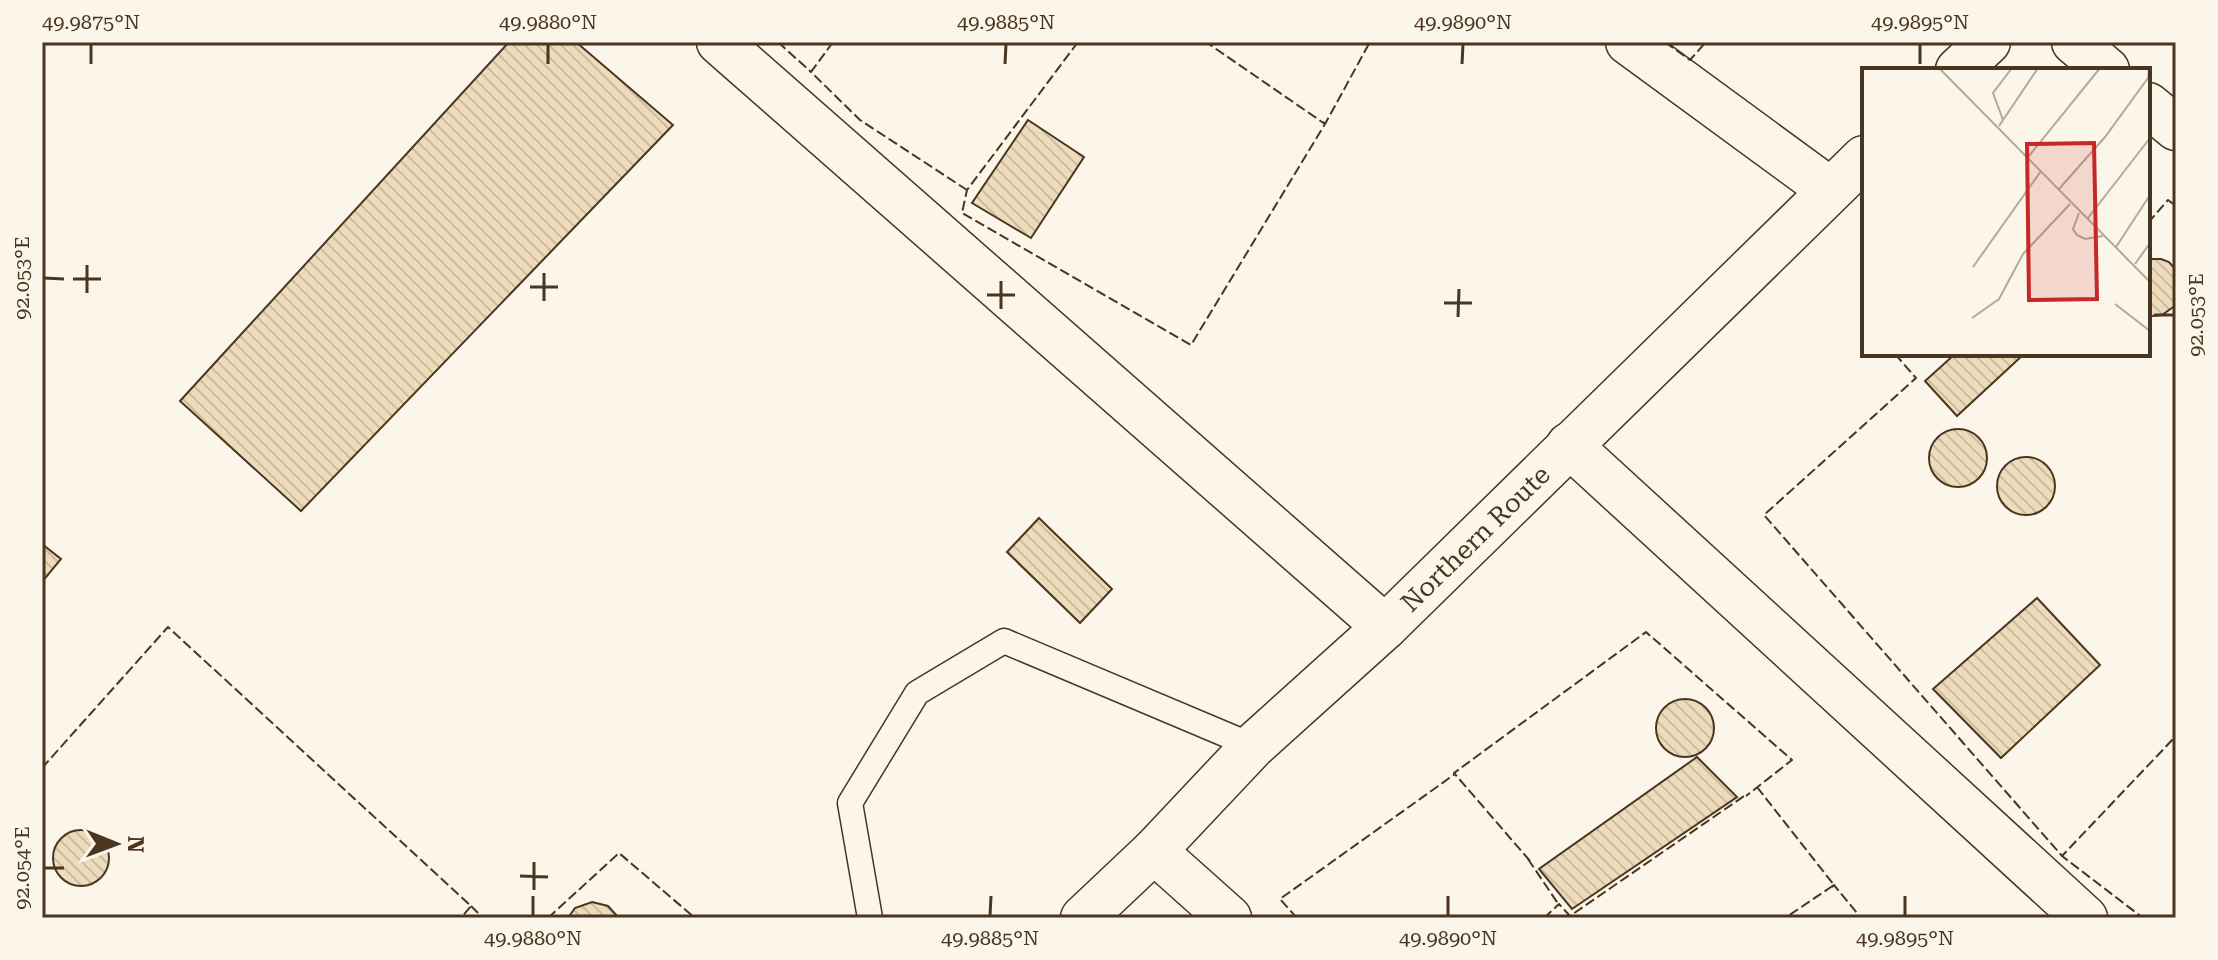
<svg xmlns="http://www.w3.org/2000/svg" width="2218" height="960" viewBox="0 0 2218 960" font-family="'Roboto Serif',serif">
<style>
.building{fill:url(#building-back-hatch);stroke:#4a3520;stroke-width:2}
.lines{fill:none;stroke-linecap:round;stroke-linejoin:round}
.service-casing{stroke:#4a3520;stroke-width:27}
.minor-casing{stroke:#4a3520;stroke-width:47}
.trunk-casing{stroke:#4a3520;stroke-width:47}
.service{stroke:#fbf6e9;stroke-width:24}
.minor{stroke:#fbf6e9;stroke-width:44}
.trunk{stroke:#fbf6e9;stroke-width:44}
.fence{stroke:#4a3520;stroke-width:2;stroke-dasharray:10 4;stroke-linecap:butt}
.ticks{fill:none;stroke:#4a3520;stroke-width:3}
.labels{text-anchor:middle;stroke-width:6;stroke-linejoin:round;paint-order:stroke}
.street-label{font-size:26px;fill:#4a3520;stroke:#fbf6e9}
.inset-road{fill:none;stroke:#b4a999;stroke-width:2}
.view{fill:#c62828;fill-opacity:0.15;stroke:#c62828;stroke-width:4}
.inset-edge{fill:none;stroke:#4a3520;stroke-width:4}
.neatline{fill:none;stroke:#4a3520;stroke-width:3}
.ticks-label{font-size:20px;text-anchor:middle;fill:#4a3520}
</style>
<defs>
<pattern id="building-back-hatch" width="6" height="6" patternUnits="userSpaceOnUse" patternTransform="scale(2)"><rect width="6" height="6" fill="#ecdcbc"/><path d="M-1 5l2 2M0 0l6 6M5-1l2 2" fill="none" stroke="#ccbda1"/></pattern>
</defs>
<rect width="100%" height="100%" fill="#fbf6e9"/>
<path class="building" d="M509 42H576L673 125 301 511 180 401Z
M1028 120 1084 157 1031 238 972 203Z
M2148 259H2161L2169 262 2176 270V305L2162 315 2153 316 2148 315Z
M1955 354H2024L1957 416 1925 381Z
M1929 458a29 29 0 1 1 58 0a29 29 0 1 1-58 0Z
M1997 486a29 29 0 1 1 58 0a29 29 0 1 1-58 0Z
M1039 518 1112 589 1080 623 1007 552Z
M42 544 61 559 42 582Z
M2037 598 2100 665 2001 758 1933 689Z
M1656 728a29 29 0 1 1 58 0a29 29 0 1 1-58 0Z
M1697 757 1737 797 1572 909 1539 869Z
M53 858a28 28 0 1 1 56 0a28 28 0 1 1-56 0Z
M592 902 608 906 619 918H568L575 908Z"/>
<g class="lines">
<g class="service-casing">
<path id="service" d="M870 918 850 803 917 693 1004 641 1253 746"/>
</g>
<g class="minor-casing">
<path id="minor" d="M719 42 1385 627
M1628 42 1830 190
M2074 42 2107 70
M2148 105 2176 128
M1569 445 2085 918
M1154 851 1229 918"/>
</g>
<g class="trunk-casing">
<g id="trunk">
<path d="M1958 70 1988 42"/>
<path id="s1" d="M1083 918 1154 851 1253 746 1385 627 1864 158"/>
</g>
</g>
<use href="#service" class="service"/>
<use href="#minor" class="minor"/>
<use href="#trunk" class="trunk"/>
<path class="fence" d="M778 42 811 72 813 69
M833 42 811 72 860 120 967 190 969 188
M1078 42 967 190 962 213 1191 345 1325 124 1206 42
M1665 42 1690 60 1706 42
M1323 122 1325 124 1370 42
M2148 223 2168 200 2176 206
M1895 354 1916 378 1764 515 2062 856 2176 736
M42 768 168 627 471 906 461 918
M1757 787 1834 885 1785 918
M2064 854 2062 856 2143 918
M1528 859 1559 905
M1530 861 1454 773 1646 632 1792 760 1746 796
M1832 887 1834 885 1861 918
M471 906 483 918
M548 918 619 853 695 918
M1297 918 1280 899 1455 774
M1544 918 1559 904 1570 916 1747 794"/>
</g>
<path class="ticks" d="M91 64V44M548 64V44M1005 64 1006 44M1462 64 1463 44M1920 64V44M44 278 64 279M73 279H101M530 287H558M87 293V265M987 295H1015M544 301V273M1444 303H1472M1001 309V281M2154 315H2174M1458 317 1459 289M44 868H64M520 876 548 877M534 890V862M533 916V896M990 916 991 896M1448 916V896M1905 916V896"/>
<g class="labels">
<g class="street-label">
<text dy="9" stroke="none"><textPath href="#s1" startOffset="546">Northern Route</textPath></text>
</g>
</g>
<g transform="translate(1862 68)">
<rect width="288" height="288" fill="#fbf6e9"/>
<path class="inset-road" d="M77 0 288 214M141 52 131 25 150 0M137 58 176 0M167 88 238 0M197 121 243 69 286 10 287 0M217 145 211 161 215 167 223 171 241 168M226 150 288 70M254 179 288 127M273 196 288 175M111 199 179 103M253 236 288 263M110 250 137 231 161 186 208 136"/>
<path class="view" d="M232 75 235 231 167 232 165 76Z"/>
<rect width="288" height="288" class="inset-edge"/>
</g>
<rect width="2218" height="960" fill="none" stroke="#fbf6e9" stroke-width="88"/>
<g transform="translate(116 844) rotate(91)" stroke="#fbf6e9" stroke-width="6" paint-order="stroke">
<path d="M0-6L14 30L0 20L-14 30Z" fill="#4a3520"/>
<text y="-12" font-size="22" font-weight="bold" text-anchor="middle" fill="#4a3520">N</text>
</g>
<rect x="44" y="44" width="2130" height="872" class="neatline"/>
<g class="ticks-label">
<text x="91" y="29">49.9875°N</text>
<text x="548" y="29">49.9880°N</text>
<text x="1006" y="29">49.9885°N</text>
<text x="1463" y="29">49.9890°N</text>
<text x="1920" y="29">49.9895°N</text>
<text transform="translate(22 278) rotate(-90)" y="7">92.053°E</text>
<text transform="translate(2196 315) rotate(-90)" y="7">92.053°E</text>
<text transform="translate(22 868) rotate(-90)" y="7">92.054°E</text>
<text x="533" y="945">49.9880°N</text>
<text x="990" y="945">49.9885°N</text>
<text x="1448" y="945">49.9890°N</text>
<text x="1905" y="945">49.9895°N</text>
</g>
</svg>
